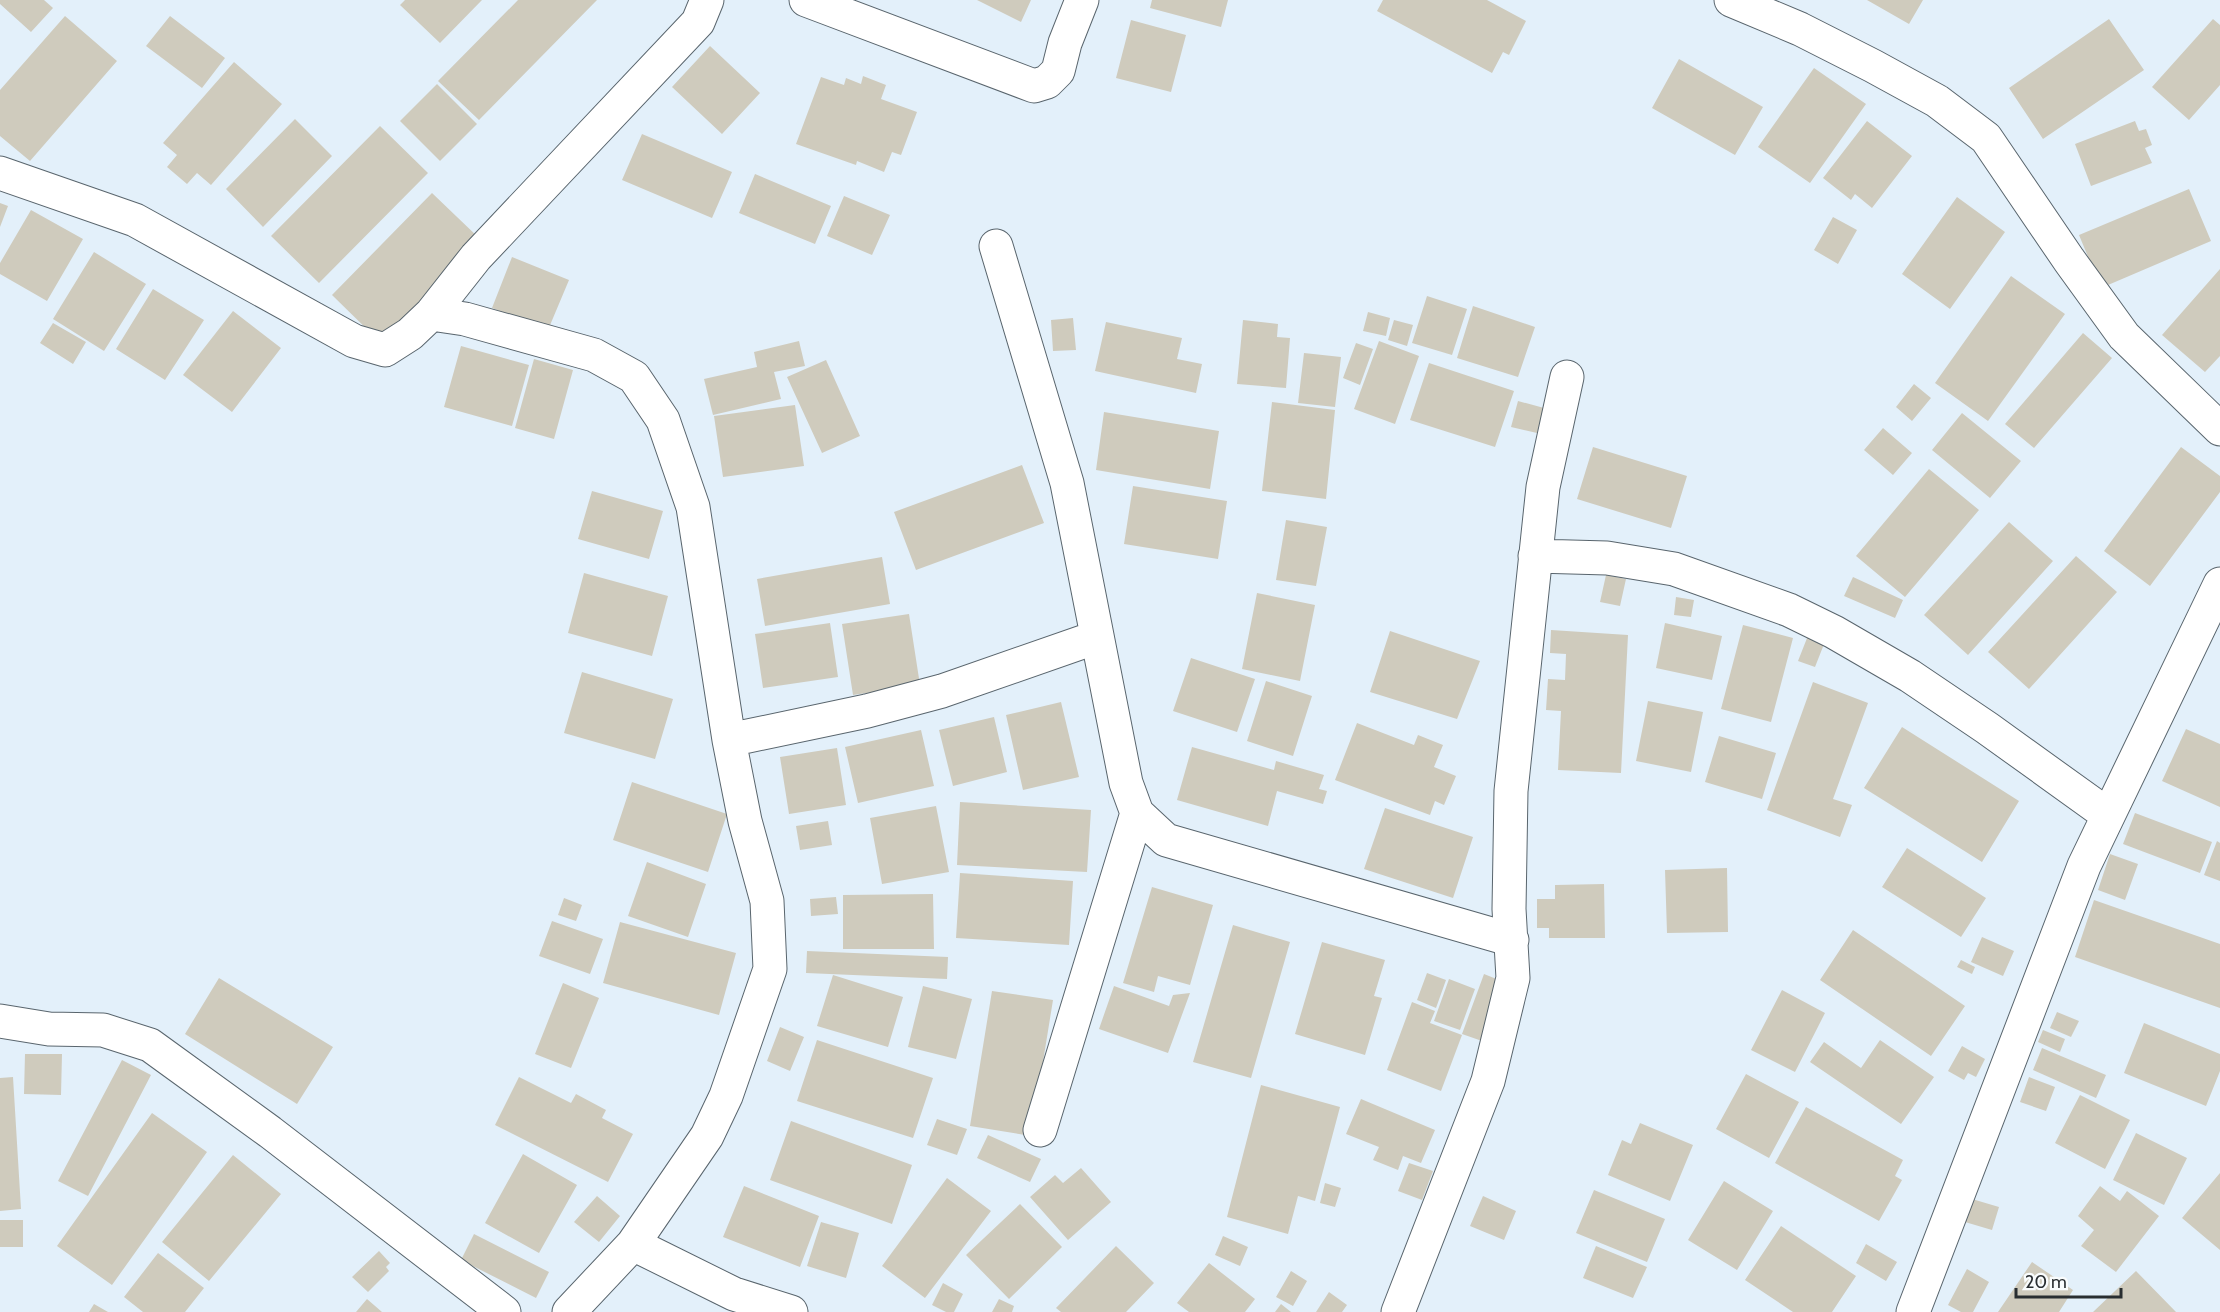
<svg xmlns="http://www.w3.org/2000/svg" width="2220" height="1312" viewBox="0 0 2220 1312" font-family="Cabin,sans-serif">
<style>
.building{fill:#cfcbbd}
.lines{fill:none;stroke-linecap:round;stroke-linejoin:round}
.minor-casing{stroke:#59656d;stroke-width:35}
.minor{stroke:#fff;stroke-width:33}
</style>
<rect width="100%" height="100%" fill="#e3f0fa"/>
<path class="building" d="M0 0H44L53 8 31 32 0 4Z
M405 0H482L440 43 400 5Z
M518 0H597L479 120 438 81Z
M977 0H1031L1021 22Z
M1152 0H1228L1221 27 1150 8Z
M1383 0H1487L1526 21 1509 55 1503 52 1492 73 1377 11Z
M1867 0H1923L1909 24Z
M65 16 117 61 30 161 0 136V90Z
M170 16 225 58 202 88 146 46Z
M2109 19 2144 70 2043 139 2009 88Z
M2213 19 2220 25V85L2189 120 2152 87Z
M1131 20 1186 35 1171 92 1116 78Z
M710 46 760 93 722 134 672 87Z
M1679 59 1763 107 1735 155 1652 108Z
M234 62 282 104 211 185 197 173 187 184 167 167 177 155 163 143Z
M1814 68 1866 104 1810 183 1758 147Z
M863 76 886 85 881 99 917 112 901 155 892 152 884 172 857 161 856 165 796 144 821 77 844 85 846 78 861 84Z
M437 84 477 124 440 161 400 121Z
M295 119 332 156 263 227 226 189Z
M1867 121 1912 156 1872 208 1855 194 1851 200 1823 178Z
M2135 121 2139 131 2146 129 2152 145 2145 148 2152 163 2091 186 2075 144Z
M380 126 428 173 319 283 271 236Z
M642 134 732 172 712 218 622 180Z
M755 174 831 206 815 244 739 213Z
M2189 189 2211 241 2101 288 2079 235Z
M432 193 480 239 380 342 332 295Z
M844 196 890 215 872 255 827 236Z
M1957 197 2005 232 1950 309 1902 274Z
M0 203 8 206 0 227Z
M31 210 83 239 47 301 0 274V263Z
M1833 217 1857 230 1838 264 1814 250Z
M94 252 146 284 104 351 53 319Z
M512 257 569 280 548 330 492 308Z
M2220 269V356L2205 372 2162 335Z
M2011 276 2065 314 1988 421 1935 383Z
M153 289 204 320 165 380 116 349Z
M1427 296 1467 309 1452 355 1412 343Z
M1473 306 1535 327 1518 377 1457 358Z
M233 311 281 348 232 412 183 375Z
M1368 312 1390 318 1386 336 1363 331Z
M1073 318 1076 350 1053 351 1051 320Z
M1243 320 1278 324 1277 337 1290 338 1286 388 1237 384Z
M1394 320 1413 325 1407 346 1388 340Z
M1106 322 1182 338 1177 359 1202 364 1196 393 1095 371Z
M53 323 86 342 73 364 40 343Z
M2083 333 2112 358 2034 448 2005 424Z
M799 341 805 366 774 372 781 399 713 415 704 379 757 367 754 352Z
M1379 341 1419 356 1395 424 1354 409Z
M1356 343 1373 349 1360 385 1343 378Z
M461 346 529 365 512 426 444 407Z
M1304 353 1341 357 1335 407 1298 403Z
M534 359 573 370 554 439 515 428Z
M826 360 860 436 822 453 787 377Z
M1429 363 1514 391 1495 447 1410 420Z
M1914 384 1931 398 1912 421 1896 407Z
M1518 401 1544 408 1537 433 1511 427Z
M1272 402 1335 410 1326 499 1262 491Z
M795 405 804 466 723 477 714 416Z
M1104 412 1219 431 1210 489 1096 470Z
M1962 413 2021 461 1990 498 1932 450Z
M1883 428 1912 453 1893 475 1864 450Z
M1593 447 1687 476 1671 528 1577 499Z
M2181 447 2220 476V492L2150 586 2104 551Z
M1022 465 1044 523 916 570 894 512Z
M1929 469 1979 510 1905 597 1856 556Z
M1133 486 1227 501 1218 559 1124 544Z
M592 491 663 511 649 559 578 539Z
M1286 520 1327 527 1316 586 1276 580Z
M2009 522 2053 561 1968 655 1924 615Z
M2076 556 2117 592 2029 689 1988 652Z
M882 557 890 604 765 626 757 579Z
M584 573 668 596 652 656 568 633Z
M1606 575 1626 579 1620 606 1600 602Z
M1853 577 1903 600 1895 618 1844 596Z
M1257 593 1315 605 1300 681 1242 669Z
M1676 597 1694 600 1691 617 1674 615Z
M909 614 920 685 853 695 842 624Z
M830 623 838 677 763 688 755 634Z
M1665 623 1722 636 1712 680 1656 668Z
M1743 625 1793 638 1771 722 1721 709Z
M1811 628 1828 634 1815 667 1798 661Z
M1551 630 1628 635 1621 773 1558 770 1561 711 1546 710 1548 679 1565 680 1566 654 1550 653Z
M1390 631 1480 661 1457 719 1370 692Z
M1191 658 1255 679 1237 732 1173 711Z
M582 672 673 699 655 759 564 733Z
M1266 681 1312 696 1293 756 1247 741Z
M1813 682 1868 703 1833 799 1852 805 1840 837 1767 810Z
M1648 701 1703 712 1691 772 1636 761Z
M1061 702 1079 777 1023 790 1006 715Z
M994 717 1007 772 953 786 939 730Z
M1357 723 1414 745 1418 735 1443 745 1434 767 1456 776 1444 805 1435 801 1430 815 1335 780Z
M1902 727 2019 801 1982 862 1864 788Z
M2186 729 2220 744V807L2162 781Z
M921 730 934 786 858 803 845 747Z
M1719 736 1776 753 1762 799 1705 782Z
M1192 747 1274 770 1276 761 1324 775 1319 789 1327 791 1323 804 1277 791 1268 826 1177 800Z
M837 748 846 805 789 814 780 757Z
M632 782 727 814 708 872 613 840Z
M960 802 1091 810 1087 872 957 865Z
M936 806 949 872 882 884 870 818Z
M1385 808 1473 837 1453 898 1364 869Z
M2135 813 2212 842 2200 873 2123 844Z
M828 821 832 845 800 850 796 826Z
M2217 841 2220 843V881L2204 875Z
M1907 848 1986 898 1961 937 1882 887Z
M2110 854 2138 864 2125 900 2098 890Z
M647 862 706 884 688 937 628 916Z
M1727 868 1728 932 1667 933 1665 870Z
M960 873 1073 881 1069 945 956 938Z
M1604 884 1605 938H1549V928H1537V899H1555V885Z
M1152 887 1213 905 1190 985 1158 976 1154 992 1123 983Z
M933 894 934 949H843V895Z
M836 897 838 914 811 916 810 899Z
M564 898 582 905 576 921 558 915Z
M2094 900 2220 944V1008L2075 957Z
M552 921 603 939 590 974 539 956Z
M620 922 736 953 719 1015 603 983Z
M1233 925 1290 942 1251 1078 1193 1062Z
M1853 930 1965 1006 1931 1056 1820 980Z
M1982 937 2014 951 2003 976 1971 962Z
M1322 942 1385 960 1374 996 1382 998 1365 1055 1295 1034Z
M807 951 948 957 947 979 806 973Z
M1961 960 1975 967 1972 974 1957 967Z
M1427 973 1446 980 1436 1008 1417 1000Z
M1484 974 1504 982 1482 1041 1462 1034Z
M833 975 903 997 888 1047 817 1026Z
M219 978 333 1047 297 1104 185 1034Z
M1449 979 1475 989 1460 1030 1434 1021Z
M563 983 599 998 571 1068 535 1054Z
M923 986 972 999 956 1059 908 1047Z
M1114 986 1169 1006 1173 995 1190 993 1168 1053 1099 1029Z
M1782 990 1825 1013 1795 1072 1751 1050Z
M992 991 1053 1000 1031 1136 970 1126Z
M1412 1002 1435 1011 1430 1023 1462 1035 1441 1091 1387 1070Z
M2057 1012 2079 1021 2071 1037 2050 1028Z
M2144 1023 2220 1054V1071L2206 1106 2124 1073Z
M780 1027 804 1037 790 1071 767 1061Z
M2043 1030 2065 1039 2060 1052 2038 1042Z
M817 1040 933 1078 913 1138 797 1101Z
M1880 1040 1934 1077 1901 1124 1810 1062 1824 1042 1861 1068Z
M1962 1046 1985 1059 1976 1077 1968 1073 1964 1080 1948 1071Z
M2042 1048 2106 1075 2096 1098 2033 1070Z
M25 1054H62L61 1095 24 1094Z
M122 1060 151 1075 88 1196 58 1181Z
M1746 1074 1799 1102 1769 1158 1716 1129Z
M13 1077 21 1209 0 1211V1078Z
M519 1077 571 1103 576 1094 606 1110 602 1118 633 1134 608 1182 495 1125Z
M2029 1077 2055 1087 2046 1111 2020 1102Z
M1261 1085 1340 1107 1315 1201 1298 1196 1288 1234 1227 1217Z
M2080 1095 2130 1120 2105 1169 2055 1143Z
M1361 1099 1435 1130 1421 1163 1403 1156 1398 1170 1373 1160 1379 1147 1346 1134Z
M1806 1107 1903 1160 1895 1176 1902 1180 1879 1221 1775 1163Z
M152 1113 207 1152 112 1285 57 1246Z
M937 1119 967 1129 957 1155 927 1145Z
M791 1121 912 1165 892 1224 770 1180Z
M1640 1123 1693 1145 1670 1201 1608 1175 1622 1140 1631 1144Z
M2136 1133 2187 1158 2164 1205 2113 1180Z
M988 1135 1041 1159 1030 1182 977 1158Z
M523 1154 577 1185 539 1253 485 1223Z
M233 1155 281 1194 209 1281 162 1242Z
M1409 1163 1433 1171 1422 1200 1398 1191Z
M1081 1168 1111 1202 1068 1240 1030 1197 1055 1175 1063 1183Z
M2220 1173V1250L2182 1218Z
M947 1178 991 1211 925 1298 882 1266Z
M1724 1181 1773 1211 1737 1270 1688 1240Z
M1325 1183 1341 1188 1335 1207 1320 1203Z
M744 1186 819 1216 800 1267 723 1237Z
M2100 1186 2120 1201 2127 1191 2159 1216 2116 1272 2081 1246 2094 1230 2078 1216Z
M1594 1190 1665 1219 1647 1262 1576 1233Z
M597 1196 620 1216 599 1242 574 1222Z
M1483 1196 1516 1211 1504 1240 1470 1226Z
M1972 1199 1999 1207 1992 1230 1965 1222Z
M1020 1204 1062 1247 1009 1299 966 1255Z
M0 1220H23V1247H0Z
M821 1222 859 1233 846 1278 807 1266Z
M1781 1226 1856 1276 1832 1312H1793L1745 1280Z
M474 1234 549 1272 536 1298 461 1260Z
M1223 1236 1248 1247 1240 1266 1215 1255Z
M1866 1244 1897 1262 1886 1281 1856 1263Z
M1116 1246 1154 1283 1126 1312H1061L1056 1308Z
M1596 1246 1647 1267 1633 1298 1583 1278Z
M379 1251 390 1263 386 1267 389 1271 368 1292 352 1277Z
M158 1253 204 1288 185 1312H143L124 1297Z
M2032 1262 2073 1290 2059 1312H1998Z
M1209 1263 1255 1299 1245 1312H1189L1177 1303Z
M1967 1269 1989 1282 1973 1312H1961L1948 1305Z
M1291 1271 1307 1281 1293 1306 1276 1297Z
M2136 1271 2176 1312H2093Z
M943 1283 963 1294 954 1312H946L932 1305Z
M1329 1292 1347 1305 1342 1312H1316Z
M367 1299 382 1312H356Z
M999 1299 1014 1306 1012 1312H992Z
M94 1304 108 1312H89Z
M1281 1304 1291 1312H1275Z"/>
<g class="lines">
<g class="minor-casing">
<path id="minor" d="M806 0 1034 86 1047 82 1058 71 1065 43 1082 0
M1731 0 1800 29 1873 66 1937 101 1986 138 2069 260 2124 336 2220 429
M0 173 135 220 354 341 385 350 410 334 431 314 476 257 698 22 707 0
M996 246 1067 483 1126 783 1137 813 1166 840 1512 940
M431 314 465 319 594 355 634 377 663 420 693 507 729 740 745 821 767 901 770 969 726 1096 707 1136 633 1244 569 1312
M1535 556 1607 558 1674 569 1789 610 1834 632 1910 676 1987 728 2108 815
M729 740 867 711 942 691 1097 637
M0 1021 49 1029 103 1030 150 1045 270 1132 504 1312
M1040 1130 1137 813
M633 1244 734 1294 791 1312
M1398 1312 1488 1081 1513 978 1509 909 1511 791 1543 487 1567 377
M1913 1312 2084 866 2220 584"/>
</g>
<use href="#minor" class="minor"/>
</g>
<path d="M2016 1288v9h105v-9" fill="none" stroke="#292e31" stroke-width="3"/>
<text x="2025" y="1288" font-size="18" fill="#292e31" stroke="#f9fcfd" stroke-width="4.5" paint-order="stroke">20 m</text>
</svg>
